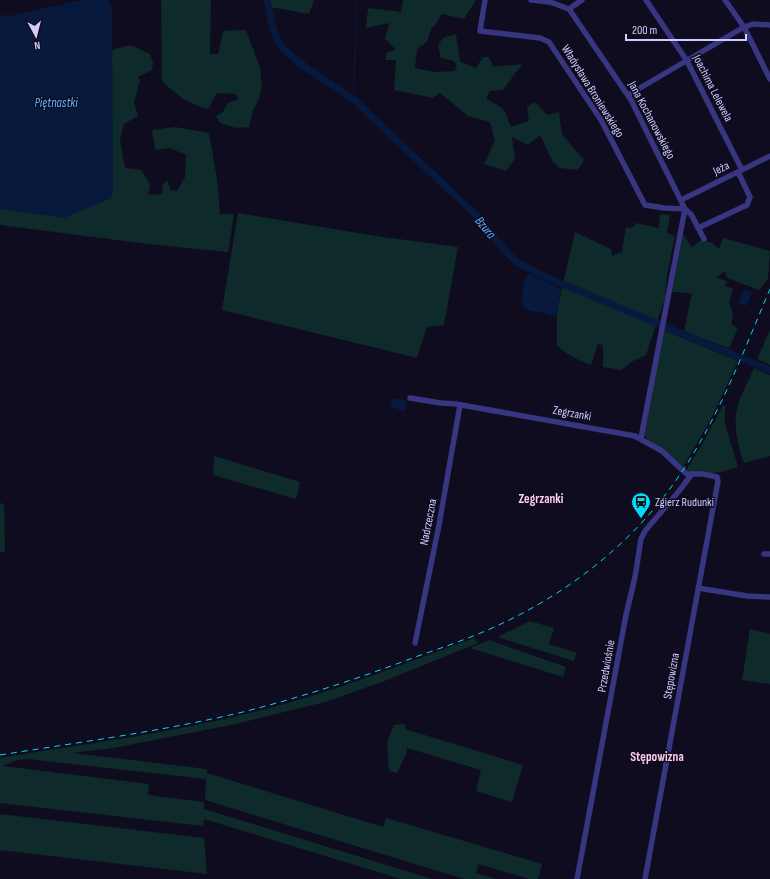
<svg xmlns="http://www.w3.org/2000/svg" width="770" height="879" viewBox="0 0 770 879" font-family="'Sofia Sans Condensed',sans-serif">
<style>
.green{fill:#0f2a2a}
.water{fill:#071a3e}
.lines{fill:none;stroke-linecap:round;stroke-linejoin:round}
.stream{stroke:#071a3e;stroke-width:1}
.river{stroke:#071a3e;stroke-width:7}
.minor{stroke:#383581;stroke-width:5.5}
.rail{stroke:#00dbf6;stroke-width:1;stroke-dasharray:6 5;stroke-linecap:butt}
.labels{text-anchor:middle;stroke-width:3;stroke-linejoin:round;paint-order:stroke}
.street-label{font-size:12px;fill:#d1cbff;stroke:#0f0c20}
.poi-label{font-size:12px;fill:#d1cbff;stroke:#0f0c20;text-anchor:start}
.water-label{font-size:13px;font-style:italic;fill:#59b1ff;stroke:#0f0c20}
.neighbourhood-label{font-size:13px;font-weight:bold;fill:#ffcdec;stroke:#0f0c20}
</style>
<rect width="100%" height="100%" fill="#0f0c20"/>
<path class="green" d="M161 0H211L210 54H218L223 31 246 30 260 67 262 85 259 99 253 110 249 127 236 128 220 123 216 116 223 112C226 104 229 101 238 100L236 94 217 93 208 109C187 103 178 96 162 81Z
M269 0H314L309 14 270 7Z
M403 0H476L464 19 442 14 435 25 431 29 427 42 417 49 415 68 435 72 454 71 457 66 454 61 441 58 438 45 443 38 456 34 460 62 476 68 483 57H489L493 67 522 64 503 90 490 91 486 99C506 109 503 107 511 127L529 121 527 107 535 102 547 115 559 112 562 134 584 160 578 170 560 168 553 162 540 135 528 145 512 137 515 159 506 171 484 164 495 141 490 122 468 116 440 93 433 98 394 90 396 60H385L387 52 396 50 385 39 389 23 366 28 368 8 401 12Z
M130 45 150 54 153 63 152 70 138 77 140 80 134 103 138 116 124 124 120 140 125 168 141 170 150 184 148 195 162 194 163 184 168 180 170 190 177 191 185 177 186 155 170 148 155 150 152 130 175 127 209 133 217 179 220 214H234L228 252 148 244 0 225V198L106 54 115 49Z
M238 213 376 236 458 247 444 325 427 327 417 358 222 310Z
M660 214 670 215 667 233 675 236 667 275 665 298 646 355 633 361 621 370 603 367V345L598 344 591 365C578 360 567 355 557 345V310L575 232 611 249 613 257 615 254 622 252 626 227 632 228 636 223 659 228Z
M683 234 692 247 701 240 712 243 719 249 723 238 770 251 768 279 759 290 727 278 725 271 716 278 727 281 725 286 733 289 729 303C733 310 734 316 731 324L738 328 729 348 684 332 692 293 672 292Z
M663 330 738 361 712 417 683 467 644 436Z
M770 330V365L757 359Z
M754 368 770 375V456L744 463C738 445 732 425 738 405 742 393 749 380 754 368Z
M723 405 725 406V424L738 467C722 472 703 478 686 470L703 443Z
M214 456 300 482 296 499 213 475Z
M0 503 4 504 5 552H0Z
M530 621 554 628 549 644 577 653 574 661 497 637Z
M750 629 770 634V684L742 680Z
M474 638 478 643 382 682 325 702 231 725 113 748 72 753 207 769V773L383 827 386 818 542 864 538 879H530L478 864 476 873 496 879H464L205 800 206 779 28 759 17 760 3 766 149 784 148 795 204 802V809L432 879H401L204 819 203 826 0 803V758C92 743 186 731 277 706 344 688 409 662 474 638Z
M489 640 566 667 563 677 470 648Z
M405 724V729L523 765 512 802 476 791 481 770 407 748 406 754 397 773 389 771 387 742 394 725Z
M0 814 204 838 207 874 0 850Z"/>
<path class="water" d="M82 0H108L112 10 113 187 112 198 64 218 0 209V15L9 16Z
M529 274 561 289 557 315 550 316C542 311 532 313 524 308 520 301 523 279 529 274Z
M744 289 752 293 746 306 738 303Z
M393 398 406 401 405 411 390 407Z"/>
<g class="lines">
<path class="stream" d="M356 0 354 93 358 103"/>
<path class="river" d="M267 0C270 13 271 27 277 39 289 62 336 85 357 102 363 107 368 114 374 119L478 217 505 251 517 262 537 273 572 288 770 370"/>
<path class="minor" d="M485 0 480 31 540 38 549 42 601 120 645 205 664 208 685 209 641 438
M531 0 550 2 569 9 631 100 685 209 691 214 704 239
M646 0 687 61 742 170
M725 0 744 27 770 79
M569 9 582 0
M628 95 744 27 753 24 770 25
M681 200 770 156
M698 228 747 205 750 197 738 172
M410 398 441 403 456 404 635 436 662 451 681 469 687 474H703L717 477 718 481 645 879
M764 554H770
M698 588 747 596 770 597
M415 643 439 525 460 405
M577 879 626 615 635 577 641 539 645 531 679 491 692 474"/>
<path class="rail" d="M0 755C81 742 163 731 243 712 302 697 360 678 418 656 447 646 476 636 503 623 564 594 620 552 662 499 712 436 739 362 770 289"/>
</g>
<defs>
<g id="station-pin" transform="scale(1)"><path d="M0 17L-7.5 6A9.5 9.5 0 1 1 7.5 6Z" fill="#00dbf6" stroke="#0f0c20"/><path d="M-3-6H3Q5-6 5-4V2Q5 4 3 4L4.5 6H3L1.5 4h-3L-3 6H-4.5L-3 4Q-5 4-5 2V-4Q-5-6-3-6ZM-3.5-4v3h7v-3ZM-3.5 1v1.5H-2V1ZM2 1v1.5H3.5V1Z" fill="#111"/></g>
</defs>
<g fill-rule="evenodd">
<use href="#station-pin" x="641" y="502"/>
</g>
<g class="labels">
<g class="street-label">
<text transform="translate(713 88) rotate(63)" y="4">Joachima Lelewela</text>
<text transform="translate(593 91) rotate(58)" y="4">Władysława Broniewskiego</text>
<text transform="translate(652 120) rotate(62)" y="4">Jana Kochanowskiego</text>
<text transform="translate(721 168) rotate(-26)" y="4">Jeża</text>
<text transform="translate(572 413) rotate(10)" y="4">Zegrzanki</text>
<text transform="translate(428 522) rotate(-79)" y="4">Nadrzeczna</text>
<text transform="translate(606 666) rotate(-80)" y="4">Przedwiośnie</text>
<text transform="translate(671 676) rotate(-80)" y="4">Stępowizna</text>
</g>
<g class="poi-label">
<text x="655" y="506">Zgierz Rudunki</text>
</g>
<g class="water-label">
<text x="56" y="107">Piętnastki</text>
<text transform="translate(486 227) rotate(50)" y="5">Bzura</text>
</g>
<g class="neighbourhood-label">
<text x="541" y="503">Zegrzanki</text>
<text x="657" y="761">Stępowizna</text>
</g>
</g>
<g transform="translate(36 36) rotate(173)" stroke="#0f0c20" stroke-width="3" paint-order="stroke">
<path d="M0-3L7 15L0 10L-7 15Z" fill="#d1cbff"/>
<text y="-6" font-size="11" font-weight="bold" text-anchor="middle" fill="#d1cbff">N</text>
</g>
<path d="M626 34v6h120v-6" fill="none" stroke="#d1cbff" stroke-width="2"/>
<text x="632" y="34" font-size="12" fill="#d1cbff" stroke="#0f0c20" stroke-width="3" paint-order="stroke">200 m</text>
</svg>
